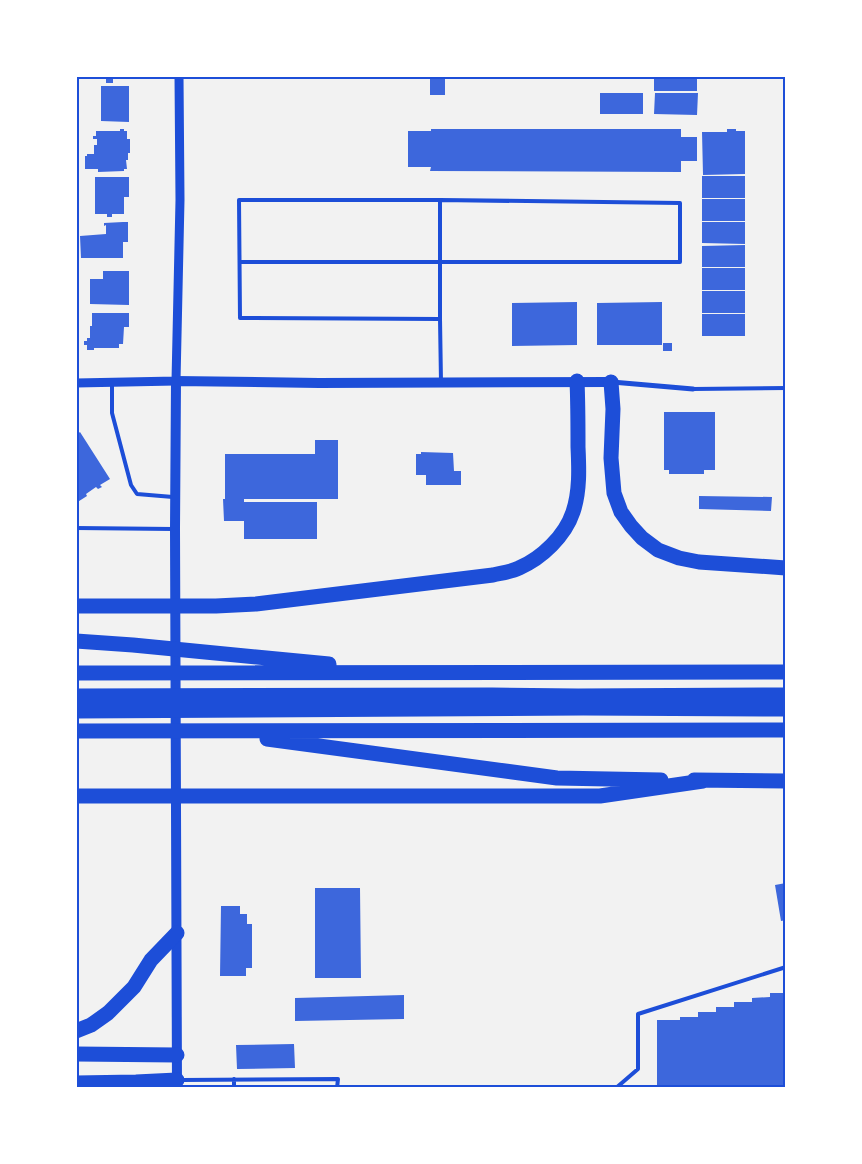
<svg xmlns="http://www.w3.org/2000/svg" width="862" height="1164" viewBox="0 0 862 1164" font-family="Rubik,sans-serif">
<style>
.building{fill:#3d67dc}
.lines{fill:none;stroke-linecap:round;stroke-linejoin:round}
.service{stroke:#1d4ed8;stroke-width:4}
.minor{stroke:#1d4ed8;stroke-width:5}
.tertiary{stroke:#1d4ed8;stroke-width:9}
.secondary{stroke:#1d4ed8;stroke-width:10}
.motorway{stroke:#1d4ed8;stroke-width:15}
.neatline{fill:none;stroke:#1d4ed8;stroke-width:2}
</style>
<rect width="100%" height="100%" fill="#f2f2f2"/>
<path class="building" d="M94 76H124V79H113V83H106V79H94Z
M654 76H697V91H654Z
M430 78H445V95H430Z
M101 86H129V122L101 121Z
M600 93H643V114H600Z
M655 93H698L697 115 654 114Z
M120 129H124V131H127V139H130V153H128V160H126L127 169H124V171L98 172V169H85V156H87V154H94V145H97V139H93V136H96V131H120Z
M431 129H681V137H697V161H681V172L430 171 431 167H408V131H431Z
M727 129H736V131H745V174L703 175 702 132H727Z
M702 176H745V198H702Z
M95 177H129V197H124V214H112V217H107V214H95Z
M702 199H745V221H702Z
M123 222H128V242H123V258H81L80 236 106 234V225L104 226V223Z
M702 222H745V244L702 243Z
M745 245V267H702V246Z
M702 268H745V290H702Z
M103 271H129V305L90 304V279H103Z
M702 291H745V313H702Z
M577 302V345L512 346V303Z
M662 302V345H597V303Z
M92 313H129V327H124L123 344H119V348H94V350H87V345H84V341H87V338H90V326H92Z
M702 314H745V336H702Z
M663 343H672V351H663Z
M664 412H715V470H704V474H669V470H664Z
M80 432 110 479 100 485 102 487 98 489 96 487 86 494 87 496 76 503V435Z
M315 440H338V499H244V502H317V539H244V521H224L223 499H225V454H315Z
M421 452 453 453 454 471H461V485H426V475H416V454H421Z
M699 496 772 497 771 511 699 509Z
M786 883V920L781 921 775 885Z
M315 888H360L361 978H315Z
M221 906H240V914H247V924H252V968H246V976H220Z
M770 993H786V1088H657V1020H680V1017H698V1012H716V1007H734V1002H752V998L770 997Z
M404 995V1019L295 1021V998Z
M294 1044 295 1068 237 1069 236 1045Z"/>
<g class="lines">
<path class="service" d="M240 262H680V203L440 200
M440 319 240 318 239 200H440V319L441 382
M112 382V413L131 485 137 494 173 497
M693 389 786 388
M76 528 173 529
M234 1079V1088
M182 1080 338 1079 337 1088
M616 1088 638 1069V1014L786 967"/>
<path class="minor" d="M612 382 693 389"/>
<path class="tertiary" d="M76 383 176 381 180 200 179 76"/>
<path class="secondary" d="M177 1088 175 529 176 381 319 383 611 382"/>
<path class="motorway" d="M611 382 613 409 611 458 614 493 621 512 631 526 642 538 658 550 679 558 699 562 786 568
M76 606H216L256 604 493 575C501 573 511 572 519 568 542 558 565 536 573 512 580 491 579 468 578 447 578 425 578 403 577 381
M76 641 133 645 329 664
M76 673 786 672
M76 696 492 695 578 696 786 695
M76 711 583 708 786 709
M76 731 786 730
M267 739 557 778 661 780
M694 780 786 781
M76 796H600L703 781
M76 1031 91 1025 108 1013 134 987 151 960 177 933
M76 1054 177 1055
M76 1083 136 1082 177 1080"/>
</g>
<rect width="862" height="1164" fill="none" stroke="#ffffff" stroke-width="155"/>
<rect x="78" y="78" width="706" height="1008" class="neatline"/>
</svg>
